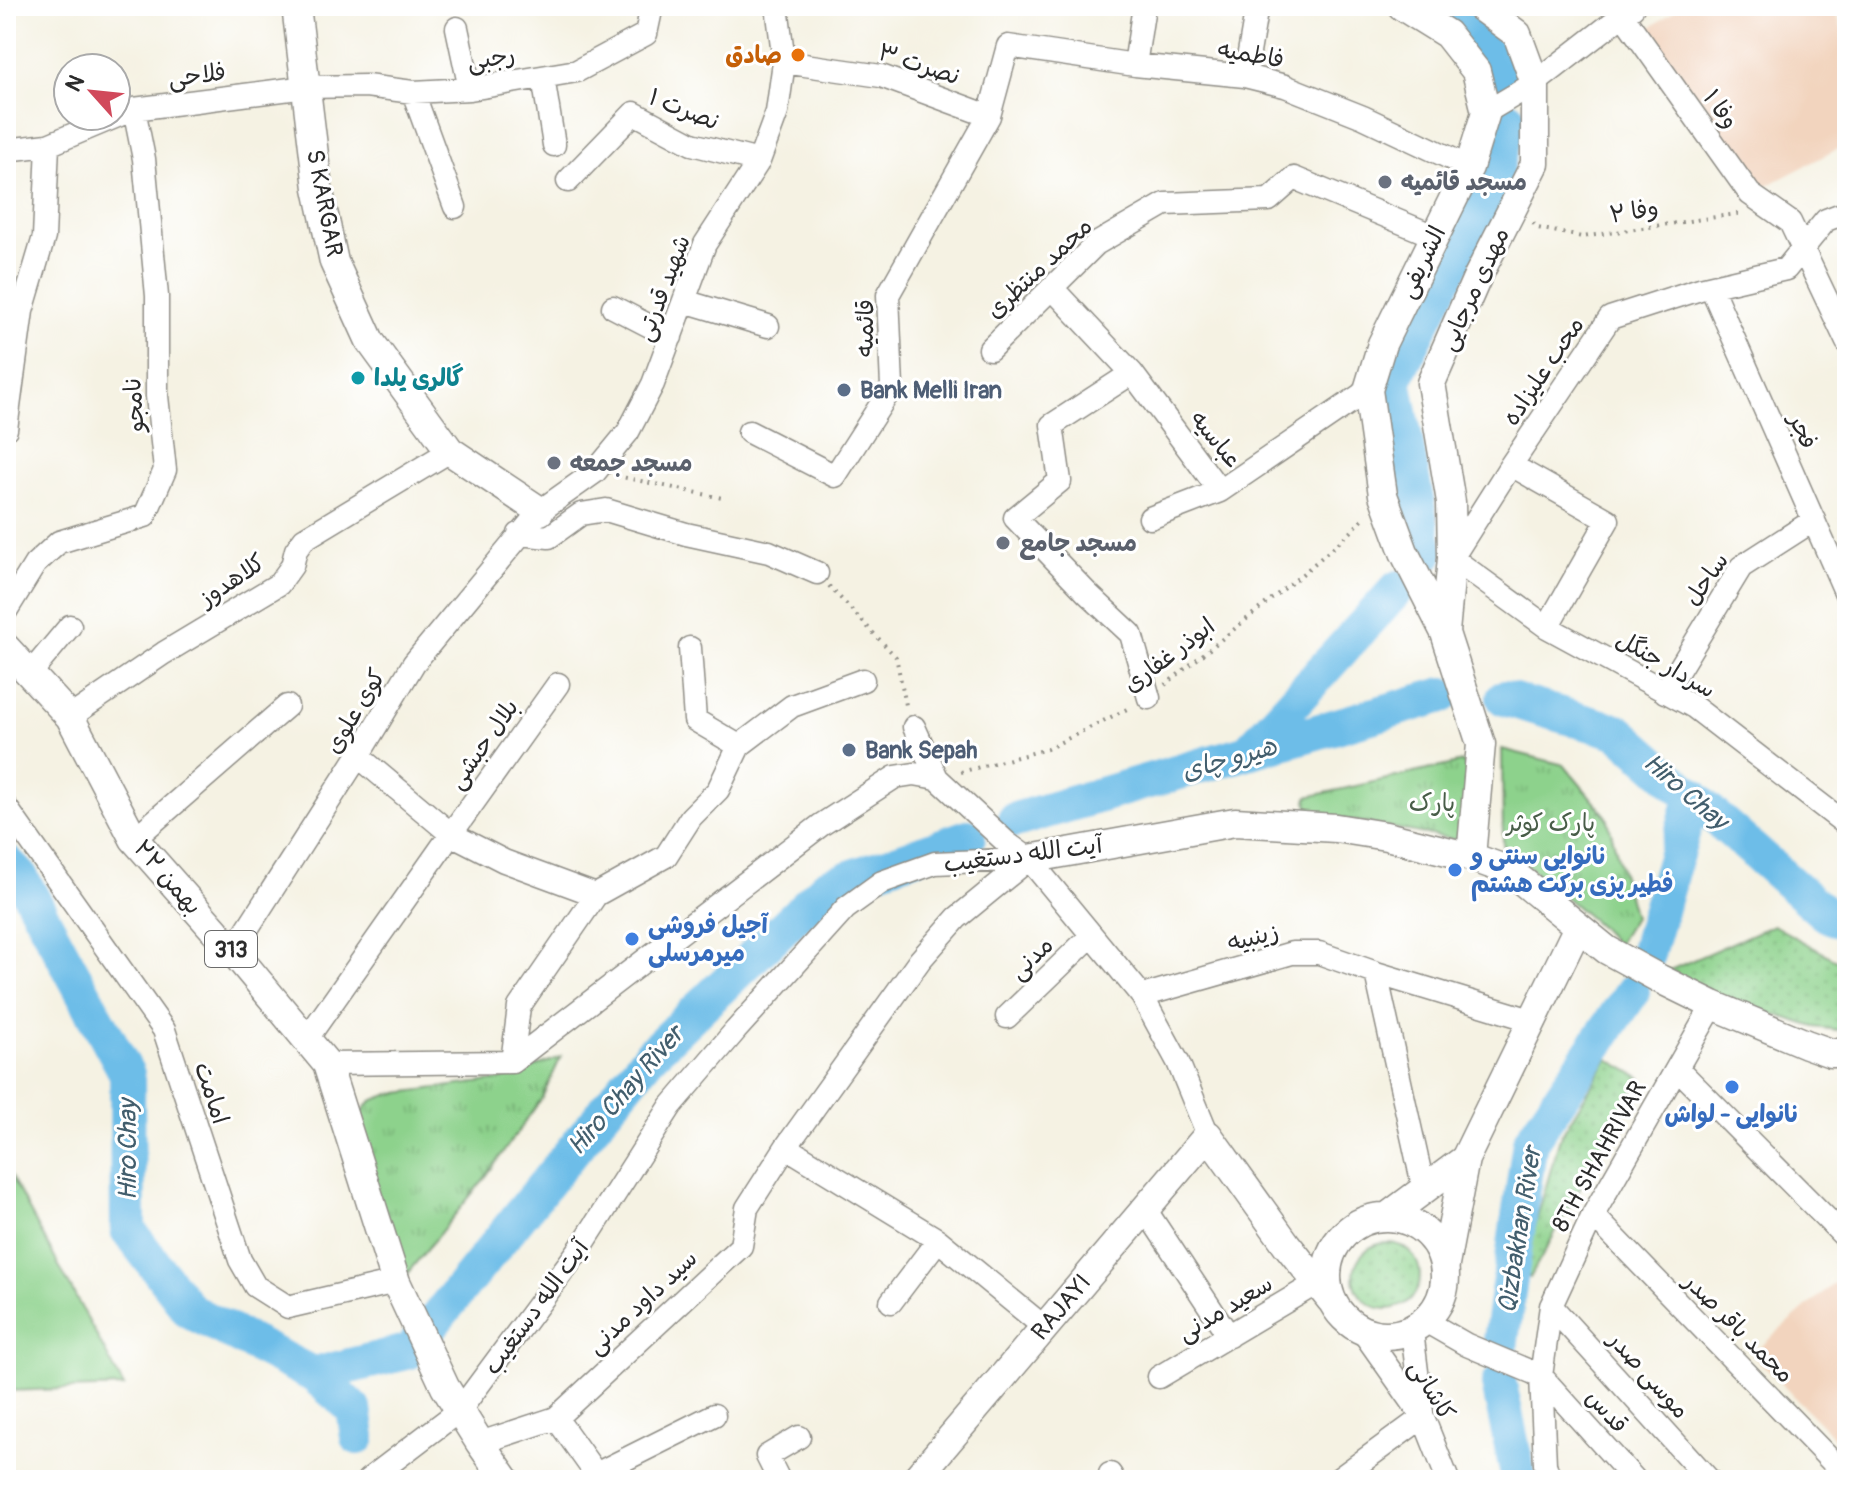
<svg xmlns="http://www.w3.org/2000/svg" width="1853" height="1486" viewBox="0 0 1853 1486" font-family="Pangolin,'Playpen Sans Arabic',sans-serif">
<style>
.built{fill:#f2d4be}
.grass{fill:url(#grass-dots);stroke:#5c7e5c;stroke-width:2}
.park{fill:url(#park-tufts);stroke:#5c7e5c;stroke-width:2}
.garden{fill:#8dd28c;stroke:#5c7e5c;stroke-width:2}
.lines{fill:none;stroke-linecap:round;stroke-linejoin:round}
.river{stroke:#6dbde8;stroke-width:36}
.minor-casing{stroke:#908e87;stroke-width:25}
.major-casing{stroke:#908e87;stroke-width:31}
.path{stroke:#908e87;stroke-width:4;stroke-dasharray:2 6;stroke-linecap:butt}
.minor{stroke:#fff;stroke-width:22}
.major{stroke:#fff;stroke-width:28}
.food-dot{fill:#e8710a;stroke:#fff;stroke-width:3}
.worship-dot{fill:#6b7280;stroke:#fff;stroke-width:3}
.culture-dot{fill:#0f9aa8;stroke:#fff;stroke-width:3}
.service-dot{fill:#5c6f8a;stroke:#fff;stroke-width:3}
.shop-dot{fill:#3f7fe0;stroke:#fff;stroke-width:3}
.labels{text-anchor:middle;stroke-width:6;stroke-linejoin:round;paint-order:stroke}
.shield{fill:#fff;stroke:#6b6b6b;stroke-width:2}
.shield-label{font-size:22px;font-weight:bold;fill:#2b2b2b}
.street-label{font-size:24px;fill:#2b2b2b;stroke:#fff}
.food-label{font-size:24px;font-weight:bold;fill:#c56008;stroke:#fff;text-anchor:end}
.worship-label{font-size:24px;font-weight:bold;fill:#5b616d;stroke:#fff;text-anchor:start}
.culture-label{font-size:24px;font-weight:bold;fill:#0d838f;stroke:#fff;text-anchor:start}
.service-label{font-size:24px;font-weight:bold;fill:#4e5e75;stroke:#fff;text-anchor:start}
.park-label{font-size:24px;fill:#485d48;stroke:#fff}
.shop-label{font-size:24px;font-weight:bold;fill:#366cbe;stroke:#fff;text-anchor:start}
.water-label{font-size:26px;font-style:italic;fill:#425e6d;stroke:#fff}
</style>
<defs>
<pattern id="grass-dots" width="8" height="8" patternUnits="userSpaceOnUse" patternTransform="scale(2)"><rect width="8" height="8" fill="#8dd28c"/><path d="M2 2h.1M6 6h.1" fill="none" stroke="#7ab479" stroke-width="1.8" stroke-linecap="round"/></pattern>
<pattern id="park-tufts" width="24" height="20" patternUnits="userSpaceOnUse" patternTransform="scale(2)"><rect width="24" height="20" fill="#8dd28c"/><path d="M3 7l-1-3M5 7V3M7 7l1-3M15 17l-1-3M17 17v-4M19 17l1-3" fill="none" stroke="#7ab479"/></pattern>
</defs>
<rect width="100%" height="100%" fill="#fff"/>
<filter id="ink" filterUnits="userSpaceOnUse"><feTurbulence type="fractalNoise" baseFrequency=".0125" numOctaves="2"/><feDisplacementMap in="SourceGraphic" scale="16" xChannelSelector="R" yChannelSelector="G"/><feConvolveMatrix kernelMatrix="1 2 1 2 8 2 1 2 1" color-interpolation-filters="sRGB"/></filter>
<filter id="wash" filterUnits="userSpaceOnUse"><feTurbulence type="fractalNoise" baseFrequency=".006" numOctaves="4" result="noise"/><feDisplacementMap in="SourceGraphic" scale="32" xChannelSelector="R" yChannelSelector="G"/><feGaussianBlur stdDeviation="1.8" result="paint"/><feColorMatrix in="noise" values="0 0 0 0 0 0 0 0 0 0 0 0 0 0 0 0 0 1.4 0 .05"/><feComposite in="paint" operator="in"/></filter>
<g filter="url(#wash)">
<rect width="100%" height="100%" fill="#f5f2e3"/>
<path class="built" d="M1681 6H1833L1847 40V144L1757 191 1643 33Z
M1847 1272V1451L1752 1354Z"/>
<path class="grass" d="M1773 925 1847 966V1031L1814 1027 1656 976Z
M1608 1059 1641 1078 1530 1278 1522 1271 1560 1137Z
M1354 1276a33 33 0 1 1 66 0a33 33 0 1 1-66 0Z"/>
<path class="park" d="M1502 749 1564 765 1607 817 1634 917 1617 945 1597 924 1503 845Z
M1463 762 1469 773 1462 841 1308 812 1307 797Z
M561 1057 542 1098 484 1179 406 1275 354 1140 359 1115 371 1101 390 1094 499 1080Z"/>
<path class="garden" d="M6 1167 124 1387 6 1391Z"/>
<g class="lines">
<path class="river" d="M1438 6 1508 74
M1426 554 1394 379 1491 189 1508 118
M1504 698 1619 732 1824 913 1847 924
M1248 752 1398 588
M1015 820 1443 695
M6 862 20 876 127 1074 128 1230 190 1311 314 1375 354 1409 358 1437
M1642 971 1693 796
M1499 1354 1530 1142 1632 992
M314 1375 410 1351 649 1056 827 886 968 837
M1499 1384 1519 1480"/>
</g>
</g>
<g filter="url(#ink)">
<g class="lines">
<g class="minor-casing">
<path id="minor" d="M1622 14 1750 194 1790 222 1847 342
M457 28 470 89
M784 62 881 76 989 116
M1135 65 1144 6
M1245 76 1257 6
M543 77 554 145
M413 92 455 207
M1486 112 1535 83 1633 7
M6 150 48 145 134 109 306 87 366 86 413 92 470 89 577 71 646 34 652 6
M568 181 634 113 692 144 759 161
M1847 212 1826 220 1786 269 1700 289 1610 318 1511 465 1452 558 1547 627 1694 707 1847 825
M1711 287 1847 596
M1053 289 1132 373 1220 491 1368 390
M684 301 768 326
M613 307 671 337
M990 349 1096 244 1165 204 1269 200 1294 178 1434 236
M1132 373 1052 425 1060 481 1015 518 1087 593 1131 634 1149 698
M6 429 22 311 44 237 48 145
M749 432 835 476 892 387 888 295 989 116 1008 46 1135 65 1245 76 1285 86 1363 117 1469 167
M1511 465 1608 520 1547 627
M1150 518 1220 491
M519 534 549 537 581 514 606 510 686 534 769 552 817 573
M6 611 35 564 59 542 145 516 165 470 157 396V296L144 159 134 109
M690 648 695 720 739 746
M30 674 70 626
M1665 692 1741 567 1814 520
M70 717 164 653 279 584 292 566 296 550 304 539 450 451
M914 727 937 778 1007 843 1029 859 1142 996 1178 1062 1208 1135
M6 807 164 1030 240 1260 255 1286 288 1307 396 1282
M134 839 287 706
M596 895 666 856 691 817 718 790 739 746 792 706 863 680
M233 951 358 756 414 663 540 511 595 472 628 432 653 384 705 244 759 161 777 112 784 62 777 6
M1142 996 1292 953H1319L1376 973
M1007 1017 1091 936
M306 1040 451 834 358 756
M512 1062 519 1007 596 895 504 861 451 834 558 684
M327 1064 512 1062 821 825 895 777 914 774 937 778
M1678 1069 1847 1239
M786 1147 938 1240 1044 1327
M1424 1190 1376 973 1531 1020
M1145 1209 1229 1336
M1593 1215 1847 1477
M891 1302 938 1240
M1551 1306 1709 1480
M1427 1322 1467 1345 1541 1376 1635 1480
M1412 1331 1422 1412
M1363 1332 1423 1417 1448 1480
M1159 1377 1317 1283
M556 1418 596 1474 714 1415
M480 1443 556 1418 741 1246 747 1208 786 1147 920 960 957 918 1029 859
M1110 1474 1114 1480
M368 1480 460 1410 581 1247 671 1106 736 1030 846 908 882 882 935 863 1029 859
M779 1480 767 1456 799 1437
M1337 1480 1423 1417
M1550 1480 1545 1464 1541 1376 1551 1306 1593 1215 1713 1005"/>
</g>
<g class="major-casing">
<path id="major" d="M296 6 318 188 334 262 370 341 450 451 540 511
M1402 6 1447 34 1476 71 1486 112 1469 167 1382 344 1368 390 1383 495 1404 552 1445 633 1481 744 1471 857
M1445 632 1452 558 1451 502 1431 383 1476 280 1535 164V83L1517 34 1479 6
M6 648 70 717 134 839 233 951 327 1064 396 1282 445 1387 480 1443 506 1480
M1029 859 1235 822 1336 828 1386 836 1471 857 1510 871 1607 950 1660 979 1713 1005 1806 1044 1831 1053H1847
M1327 1276a59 59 0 1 1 118 0a59 59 0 1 1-118 0Z
M1387 1217 1465 1159
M1445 1265 1465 1159 1578 927
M915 1480 1208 1135 1287 1245 1331 1300"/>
</g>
<path class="path" d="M1533 223 1538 228 1582 237 1743 213
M617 476 722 498
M829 586 896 657 907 710
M1165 685 1300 576 1351 532 1366 515
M961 772 1047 749 1131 707"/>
<use href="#minor" class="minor"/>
<use href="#major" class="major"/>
</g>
</g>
<circle class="food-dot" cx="798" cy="55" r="8"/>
<g class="worship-dot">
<circle cx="1385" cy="182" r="8"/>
<circle cx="554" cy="463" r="8"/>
<circle cx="1003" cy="543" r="8"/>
</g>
<circle class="culture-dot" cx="358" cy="378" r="8"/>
<g class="service-dot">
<circle cx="844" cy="390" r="8"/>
<circle cx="849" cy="750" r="8"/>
</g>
<g class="shop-dot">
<circle cx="1455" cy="870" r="8"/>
<circle cx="632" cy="939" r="8"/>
<circle cx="1732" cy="1087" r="8"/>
</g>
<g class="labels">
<rect class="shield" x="205" y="931" width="52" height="36" rx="6"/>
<g class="shield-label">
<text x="231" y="957">313</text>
</g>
<g class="street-label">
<text transform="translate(1251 54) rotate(10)" y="8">فاطمیه</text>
<text transform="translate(491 58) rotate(-9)" y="8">رجبی</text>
<text transform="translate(919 64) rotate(18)" y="8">نصرت ۳</text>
<text transform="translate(197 75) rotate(-7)" y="8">فلاحی</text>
<text transform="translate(684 109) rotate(22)" y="8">نصرت ۱</text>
<text transform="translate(1721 109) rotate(54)" y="8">وفا ۱</text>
<text transform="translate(325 203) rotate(79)" y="8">S KARGAR</text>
<text transform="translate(1634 211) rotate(-9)" y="8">وفا ۲</text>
<text transform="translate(1422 262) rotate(-64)" y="8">الشریفی</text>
<text transform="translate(1039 268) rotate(-43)" y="8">محمد منتظری</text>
<text transform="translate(663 288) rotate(-69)" y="8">شهید قدرتی</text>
<text transform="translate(1474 289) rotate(-65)" y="8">مهدی مرجایی</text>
<text transform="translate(865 328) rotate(-89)" y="8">قائمیه</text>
<text transform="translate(1543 371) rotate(-56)" y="8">محب علیزاده</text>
<text transform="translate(134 405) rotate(-94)" y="8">نامجو</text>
<text transform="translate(1803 431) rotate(66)" y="8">فجر</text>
<text transform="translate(1216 439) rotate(51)" y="8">عباسیه</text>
<text transform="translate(1706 579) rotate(-55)" y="8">ساحل</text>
<text transform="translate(232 580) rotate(-34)" y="8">کلاهدوز</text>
<text transform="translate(1169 655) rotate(-37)" y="8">ابوذر غفاری</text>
<text transform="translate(1666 664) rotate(30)" y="8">سردار جنگل</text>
<text transform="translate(355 711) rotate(-59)" y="8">کوی علوی</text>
<text transform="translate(483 744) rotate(-55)" y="8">بلال حبشی</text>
<text transform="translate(1023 854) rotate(-7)" y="8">آیت الله دستغیب</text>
<text transform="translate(168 877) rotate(49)" y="8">۲۲ بهمن</text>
<text transform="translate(1253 937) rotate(-14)" y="8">زینبیه</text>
<text transform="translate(1031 958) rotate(-44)" y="8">مدنی</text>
<text transform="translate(212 1093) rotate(72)" y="8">امامت</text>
<text transform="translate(1599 1156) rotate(-61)" y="8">8TH SHAHRIVAR</text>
<text transform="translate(642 1302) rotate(-43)" y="8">سید داود مدنی</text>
<text transform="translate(536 1307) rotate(-54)" y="8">آیت الله دستغیب</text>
<text transform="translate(1061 1307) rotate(-50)" y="8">RAJAYI</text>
<text transform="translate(1225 1308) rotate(-31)" y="8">سعید مدنی</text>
<text transform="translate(1739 1328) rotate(45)" y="8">محمد باقر صدر</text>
<text transform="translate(1649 1375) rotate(48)" y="8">موسی صدر</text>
<text transform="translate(1432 1390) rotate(59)" y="8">کاشانی</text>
<text transform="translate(1607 1411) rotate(48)" y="8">قدس</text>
</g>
<g class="food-label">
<text x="782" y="63">صادق</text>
</g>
<g class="worship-label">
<text x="1401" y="190">مسجد قائمیه</text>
<text x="570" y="471">مسجد جمعه</text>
<text x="1019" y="551">مسجد جامع</text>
</g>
<g class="culture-label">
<text x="374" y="386">گالری یلدا</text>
</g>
<g class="service-label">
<text x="860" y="398">Bank Melli Iran</text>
<text x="865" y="758">Bank Sepah</text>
</g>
<g class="park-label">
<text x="1432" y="811">پارک</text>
<text x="1551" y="831">پارک کوثر</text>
</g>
<g class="shop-label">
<text x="1471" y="864">نانوایی سنتی و<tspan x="1471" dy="28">فطیر پزی برکت هشتم</tspan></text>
<text x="648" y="933">آجیل فروشی<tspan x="648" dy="28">میرمرسلی</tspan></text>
<text x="1732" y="1122" text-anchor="middle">نانوایی - لواش</text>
</g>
<g class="water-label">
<text transform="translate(1229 758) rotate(-16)" y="9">هیرو چای</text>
<text transform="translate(1686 791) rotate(41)" y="9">Hiro Chay</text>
<text transform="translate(625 1090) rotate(-49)" y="9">Hiro Chay River</text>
<text transform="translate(127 1150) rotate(-90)" y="9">Hiro Chay</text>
<text transform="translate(1519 1230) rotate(-81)" y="9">Qizbakhan River</text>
</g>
</g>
<rect width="1853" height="1486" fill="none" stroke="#fff" stroke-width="32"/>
<g transform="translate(92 92) rotate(297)"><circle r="38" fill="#ffffff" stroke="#aaaaaa" stroke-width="2"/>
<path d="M0-6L14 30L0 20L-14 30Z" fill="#d1495b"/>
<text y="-12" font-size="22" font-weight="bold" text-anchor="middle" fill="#2b2b2b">N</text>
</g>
</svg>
